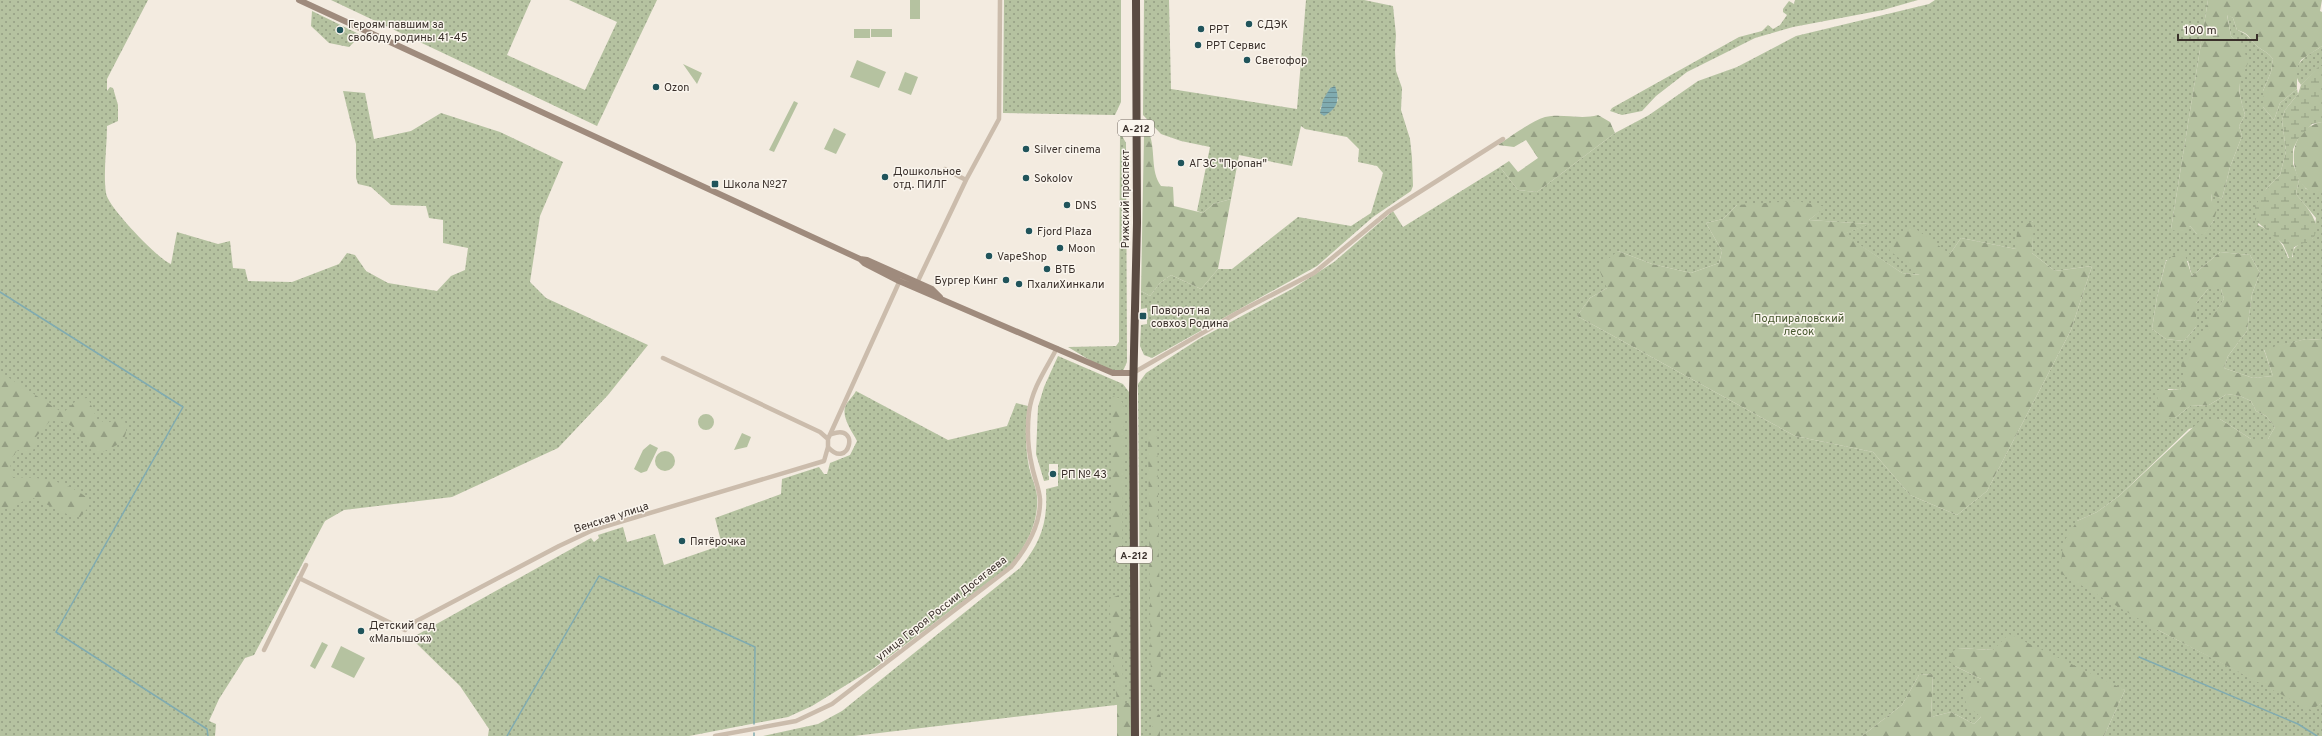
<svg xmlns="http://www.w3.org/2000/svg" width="2322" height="736" viewBox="0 0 2322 736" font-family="Overpass,sans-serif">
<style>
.grass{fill:url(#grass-dots);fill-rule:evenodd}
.forest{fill:url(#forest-firs)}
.wetland{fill:url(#wetland-marsh)}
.park{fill:#b5c2a0}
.water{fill:url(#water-rules)}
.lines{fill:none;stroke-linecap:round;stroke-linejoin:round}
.stream{stroke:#80abb0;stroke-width:1.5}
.street{stroke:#cbbcac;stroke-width:4.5}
.secondary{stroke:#9f8b7d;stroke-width:6}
.highway{stroke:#5a4b42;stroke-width:8}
.poi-dot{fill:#20545b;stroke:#faf5ed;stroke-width:1.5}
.labels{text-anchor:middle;stroke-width:3;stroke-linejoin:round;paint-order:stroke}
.shield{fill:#faf5ed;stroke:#746b65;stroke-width:1}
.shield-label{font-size:10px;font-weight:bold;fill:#3a302b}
.poi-label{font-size:11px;fill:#3a302b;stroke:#faf5ed;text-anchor:start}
.street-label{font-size:11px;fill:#3a302b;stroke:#faf5ed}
.park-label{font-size:11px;fill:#47582f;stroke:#faf5ed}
</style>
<defs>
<pattern id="grass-dots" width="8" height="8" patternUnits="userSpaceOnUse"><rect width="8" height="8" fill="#b5c2a0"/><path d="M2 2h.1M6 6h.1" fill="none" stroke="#949e83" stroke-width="1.8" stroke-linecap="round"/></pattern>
<pattern id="forest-firs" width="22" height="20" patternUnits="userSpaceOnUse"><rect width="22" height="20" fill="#b5c2a0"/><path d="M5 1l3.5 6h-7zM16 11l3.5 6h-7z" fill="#949e83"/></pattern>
<pattern id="wetland-marsh" width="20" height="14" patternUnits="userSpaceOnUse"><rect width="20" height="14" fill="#b5c2a0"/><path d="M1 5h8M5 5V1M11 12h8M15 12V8" fill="none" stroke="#949e83"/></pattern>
<pattern id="water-rules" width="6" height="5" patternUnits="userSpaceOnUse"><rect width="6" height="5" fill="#80abb0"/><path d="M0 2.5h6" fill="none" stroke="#6a8c8f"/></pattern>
</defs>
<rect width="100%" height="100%" fill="#f3ebe0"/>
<path class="grass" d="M0 0H148L107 79V91L110 87 113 88 118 105V121L107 126C107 148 103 172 106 193 107 206 159 260 171 264L177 232 218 244 230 241 233 268 245 269 248 281 292 282 339 264 347 253 355 255 366 271 388 283 437 291 451 276 465 270 468 248 443 243V220L429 218 426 206 391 205 371 187 358 184 356 178V144L343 91 365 93 374 139 411 131 441 113 500 132 563 162 540 216 530 282 546 298 648 345 608 395 558 448 452 497 344 510 325 521 254 655 245 658 219 699 209 721 216 724 215 736H0Z
M331 0H531L507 55 585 90 617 22 569 0H657L597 126Z
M1004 0H1121V102L1115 115 1003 113Z
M1144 0H1169L1171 89 1297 109 1306 0H1364L1393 6 1396 35 1395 51 1396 71 1402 88 1401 110 1410 139 1412 158 1413 186 1411 191 1373 217 1317 266 1152 358 1144 355 1140 346 1141 325 1147 324V308L1141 309V291L1150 296 1160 283 1171 275 1201 289 1218 269H1232L1298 217 1351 226 1371 213 1383 173 1377 166 1358 162 1359 149 1347 137 1305 129 1301 126 1292 166 1239 155 1231 199 1213 204 1203 213 1197 211 1210 147 1181 141 1161 134 1143 115ZM1335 87 1338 101 1320 109 1330 88Z
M1795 0H1918L1883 10 1793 27 1755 38 1687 72 1656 96 1642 111 1622 115 1610 111 1612 108 1739 37 1762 31 1768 25 1773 29 1780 25 1787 15 1783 12V9L1789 1 1794 4Z
M1935 0H2208L2171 229H2185L2190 226 2197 234H2204L2214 220 2211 193 2222 199 2230 167 2242 136 2239 126 2245 115C2240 96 2235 85 2246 67L2237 43 2231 36 2227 14 2233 18 2237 30C2250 35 2248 38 2257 46 2263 51 2268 52 2273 59L2271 72 2263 91V107L2274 120 2280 103 2297 89 2298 94 2285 110 2282 120 2286 151 2280 175 2266 189 2258 225C2274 232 2283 242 2288 258L2293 257C2291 245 2304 242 2313 238L2316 218 2296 194 2299 179 2306 189 2322 191V340L2306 339 2264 350 2273 376 2253 378 2224 368 2228 356 2247 331 2252 294 2260 273 2250 255 2220 252 2192 276 2188 261 2166 260 2157 297 2152 329 2166 339 2184 341 2196 327V303L2208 289H2221L2224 299 2208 324 2180 390 2168 389 2175 418 2190 406 2209 405 2227 394 2240 396 2251 401 2256 411 2266 416 2275 427 2268 439H2251L2220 419 2189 429 2119 496 2097 512 2077 521 2158 630 2311 709 2322 703V736H2104L2125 690 1993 650 1957 648 1955 666 1981 679V685H1965L1981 717 1974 724 1951 712 1931 717 1933 674 1919 675 1902 705 1862 736H1141L1138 384 1146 373 1199 339 1292 289 1334 262 1393 211 1403 227 1500 167 1518 190 1537 192 1615 133 1649 115 1698 81 1737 67 1796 36 1929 4ZM1737 205 1825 207 1809 220 1869 224 1843 234 1902 273 1921 275 1950 254 1961 238 2016 249 2033 221 2032 253 2055 271 2092 266 2071 330 1987 491 1957 515 1910 495 1873 452 1795 436 1577 316 1590 298 1607 288 1618 251 1652 264 1691 273 1719 263 1722 251 1706 223 1723 219Z
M312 11 361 35 349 47 329 43 311 26Z
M2322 46V66L2319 67 2301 85C2286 65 2309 55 2322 46Z
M1120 132 1126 143 1127 362 1123 371 1117 373 1093 362 1068 347 1116 346 1119 342Z
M1058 356 1123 384 1129 392 1133 703 854 736H763L818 724 842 711 1020 568C1041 542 1048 522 1046 489L1058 486V464H1049V480L1044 481 1036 454 1038 407 1044 387ZM1111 396 1121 406 1122 559 1111 560Z
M856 391 948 440 1007 426 1016 403 1028 406C1025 426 1025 446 1029 467 1031 477 1036 486 1037 496 1039 523 1026 546 1010 566L874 668 812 706 788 717 689 736H488L489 729 460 686 414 641 415 636 591 538 594 542 599 538 598 535 623 527 627 542 655 534 664 565 722 545 715 518 781 494 782 479 819 467 824 474H827L830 463 850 455 857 441C852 431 839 415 847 403 850 399 854 395 856 391Z"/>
<path class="forest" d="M2208 0H2322L2320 11 2322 12V46L2301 60 2297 68V89L2280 103 2274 120 2263 107V91L2271 72 2273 59C2268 52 2263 51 2257 46 2248 38 2251 34 2237 30L2233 18 2227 15 2231 36 2244 50 2248 63C2236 89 2238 88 2245 115L2239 126 2242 136 2230 167 2222 199 2211 194 2212 202 2218 206 2214 220 2204 235 2197 234 2190 226 2182 234 2171 229Z
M1598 115 1610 122 1615 133 1537 192 1518 190 1500 167 1509 161 1518 172 1538 158 1526 140 1514 147 1498 145C1511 137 1531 121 1545 117 1562 113 1580 120 1598 115Z
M2322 122V191C2295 203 2275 131 2322 122Z
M1149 133C1156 150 1150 171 1161 186L1173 187 1174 206 1203 213 1213 204 1231 199 1218 269 1201 289 1171 275 1160 283 1150 296 1141 291 1144 134Z
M1796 201 1826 207 1809 220 1870 224 1844 234 1902 273 1920 275 1889 250 1909 224 1950 254 1961 238 2016 249 2017 228 2034 221 2032 253 2055 271 2092 266 2071 330 1987 491 1957 515 1910 495 1873 452 1795 436 1577 316 1590 298 1607 288 1598 267 1618 251 1652 264 1691 273 1719 263 1722 251 1706 223 1723 219 1737 205Z
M2183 249 2192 276 2220 252 2250 255 2260 273 2252 294 2247 331 2228 356 2224 368 2253 378 2273 376 2264 349 2306 339 2322 340V703L2311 710 2158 630 2060 573 2063 543 2077 521 2097 512 2119 496 2201 420 2220 419 2251 439H2268L2275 427 2266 416 2256 411 2251 401 2240 396 2227 394 2209 405 2190 406 2175 418 2159 420 2157 390H2180L2184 376 2181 363 2224 299 2221 289H2208L2196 303V327L2184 341 2166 339 2152 329 2157 297 2166 261Z
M0 372 63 413 78 399 88 398 97 419 106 423 124 418C132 442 117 445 98 454 78 443 79 418 50 421L36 437 37 447 28 453 18 450C9 459 9 466 13 478 42 476 65 481 89 499L87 509 80 517 69 515 31 497 12 507H0Z
M1111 396 1119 398 1124 405 1122 559 1111 561Z
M1148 432H1157L1161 688H1151Z
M1119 595 1124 703H1133L1132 736H1117V704L1109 599Z
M2009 634 2125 690 2104 736H1862L1902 705 1919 675 1933 674 1931 717 1951 712 1974 724 1981 717 1966 705 1964 685H1981V679L1955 666 1946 658 1957 648 1993 650Z
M1152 712 1160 715V736H1152Z"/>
<path class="wetland" d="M2319 66H2322V122L2312 124 2298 139 2293 149V164L2299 179 2296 194C2305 205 2322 222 2314 237 2310 242 2300 244 2294 247L2291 262 2283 244 2255 220V206L2266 189 2280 175 2286 151 2282 120 2285 110 2298 94 2301 85Z"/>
<path class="park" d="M910 0H920V19H910Z
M854 29H870V38H854Z
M871 29H892V37H871Z
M857 60 886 72 879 88 850 77Z
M683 64 702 73 697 84Z
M905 72 918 77 911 95 898 90Z
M794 101 798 103 774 152 769 150Z
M834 128 846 134 836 154 824 149Z
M698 422a8 8 0 1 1 16 0a8 8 0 1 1-16 0Z
M742 433 751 437 747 447 734 450Z
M650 444 658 448 647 471 641 473 634 469 643 450Z
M655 461a10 10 0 1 1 20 0a10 10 0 1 1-20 0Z
M322 642 328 645 315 669 310 666Z
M341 646 365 658 354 678 331 667Z"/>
<path class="water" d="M1335 86C1341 101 1336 109 1324 116L1320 113 1323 100 1330 88Z"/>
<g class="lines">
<path class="stream" d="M0 292 183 407 56 632 207 729 208 736
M2139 657 2298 724 2317 736
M507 736 599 576 755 647 754 724
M754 736V733"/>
<path class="street" d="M945 169 966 180
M917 283 966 180 999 119 1000 0
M663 358 820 432 828 439
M1133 373 1237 313 1314 273 1388 212 1503 139
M832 434C861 423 849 471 828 447V439L901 278
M299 578 405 630 409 625 559 546 593 530 824 461 828 447
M264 650 306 565
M715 736 796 721 832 704 1011 567C1027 548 1041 525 1040 499 1039 488 1034 477 1032 466 1028 449 1027 429 1029 412 1032 388 1046 369 1057 348"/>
<path class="secondary" d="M299 0 860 259 867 260 932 289 940 297
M860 259 864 263 899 281 1113 373H1133"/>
<path class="highway" d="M1135 736 1133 394 1137 223 1136 0"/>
</g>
<g class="poi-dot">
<circle cx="1249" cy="24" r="4"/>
<circle cx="1201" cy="29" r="4"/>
<circle cx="340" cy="30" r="4"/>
<circle cx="1198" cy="45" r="4"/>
<circle cx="1247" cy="60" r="4"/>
<circle cx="656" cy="87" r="4"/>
<circle cx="1026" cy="149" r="4"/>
<circle cx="1181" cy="163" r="4"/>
<circle cx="885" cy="177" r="4"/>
<circle cx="1026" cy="178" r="4"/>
<rect x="711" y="180" width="8" height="8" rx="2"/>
<circle cx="1067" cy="205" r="4"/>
<circle cx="1029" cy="231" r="4"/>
<circle cx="1060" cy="248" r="4"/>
<circle cx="989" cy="256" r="4"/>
<circle cx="1047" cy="269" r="4"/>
<circle cx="1006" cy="280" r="4"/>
<circle cx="1019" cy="284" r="4"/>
<rect x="1139" y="312" width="8" height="8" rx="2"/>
<circle cx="1053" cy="474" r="4"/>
<circle cx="682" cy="541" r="4"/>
<circle cx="361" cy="631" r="4"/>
</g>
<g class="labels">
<g class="shield">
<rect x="1118" y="120" width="36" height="16" rx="3"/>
<rect x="1116" y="547" width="36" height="16" rx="3"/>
</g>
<g class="shield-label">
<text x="1136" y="132">А-212</text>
<text x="1134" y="559">А-212</text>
</g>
<g class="poi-label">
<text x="348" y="28">Героям павшим за<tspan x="348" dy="13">свободу родины 41-45</tspan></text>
<text x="1257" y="28">СДЭК</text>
<text x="1209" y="33">РРТ</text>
<text x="1206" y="49">РРТ Сервис</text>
<text x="1255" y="64">Светофор</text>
<text x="664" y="91">Ozon</text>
<text x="1034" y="153">Silver cinema</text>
<text x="1189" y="167">АГЗС "Пропан"</text>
<text x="893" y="175">Дошкольное<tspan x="893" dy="13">отд. ПИЛГ</tspan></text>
<text x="1034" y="182">Sokolov</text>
<text x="723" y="188">Школа №27</text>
<text x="1075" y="209">DNS</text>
<text x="1037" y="235">Fjord Plaza</text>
<text x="1068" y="252">Moon</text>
<text x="997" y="260">VapeShop</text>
<text x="1055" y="273">ВТБ</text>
<text x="998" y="284" text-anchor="end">Бургер Кинг</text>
<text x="1027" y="288">ПхалиХинкали</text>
<text x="1151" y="314">Поворот на<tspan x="1151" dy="13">совхоз Родина</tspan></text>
<text x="1061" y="478">РП № 43</text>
<text x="690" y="545">Пятёрочка</text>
<text x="369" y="629">Детский сад<tspan x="369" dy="13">«Малышок»</tspan></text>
</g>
<g class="street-label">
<text transform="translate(1125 199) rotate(-90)" y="4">Рижский проспект</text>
<text transform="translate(611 517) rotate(-18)" y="4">Венская улица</text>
<text transform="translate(941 608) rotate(-38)" y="4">улица Героя России Досягаева</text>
</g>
<g class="park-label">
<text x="1799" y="322">Подпираловский<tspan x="1799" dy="13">лесок</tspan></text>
</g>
</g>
<path d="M2178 34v6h79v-6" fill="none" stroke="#3a302b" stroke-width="2"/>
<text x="2184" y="34" font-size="12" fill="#3a302b" stroke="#faf5ed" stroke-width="3" paint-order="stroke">100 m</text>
</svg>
